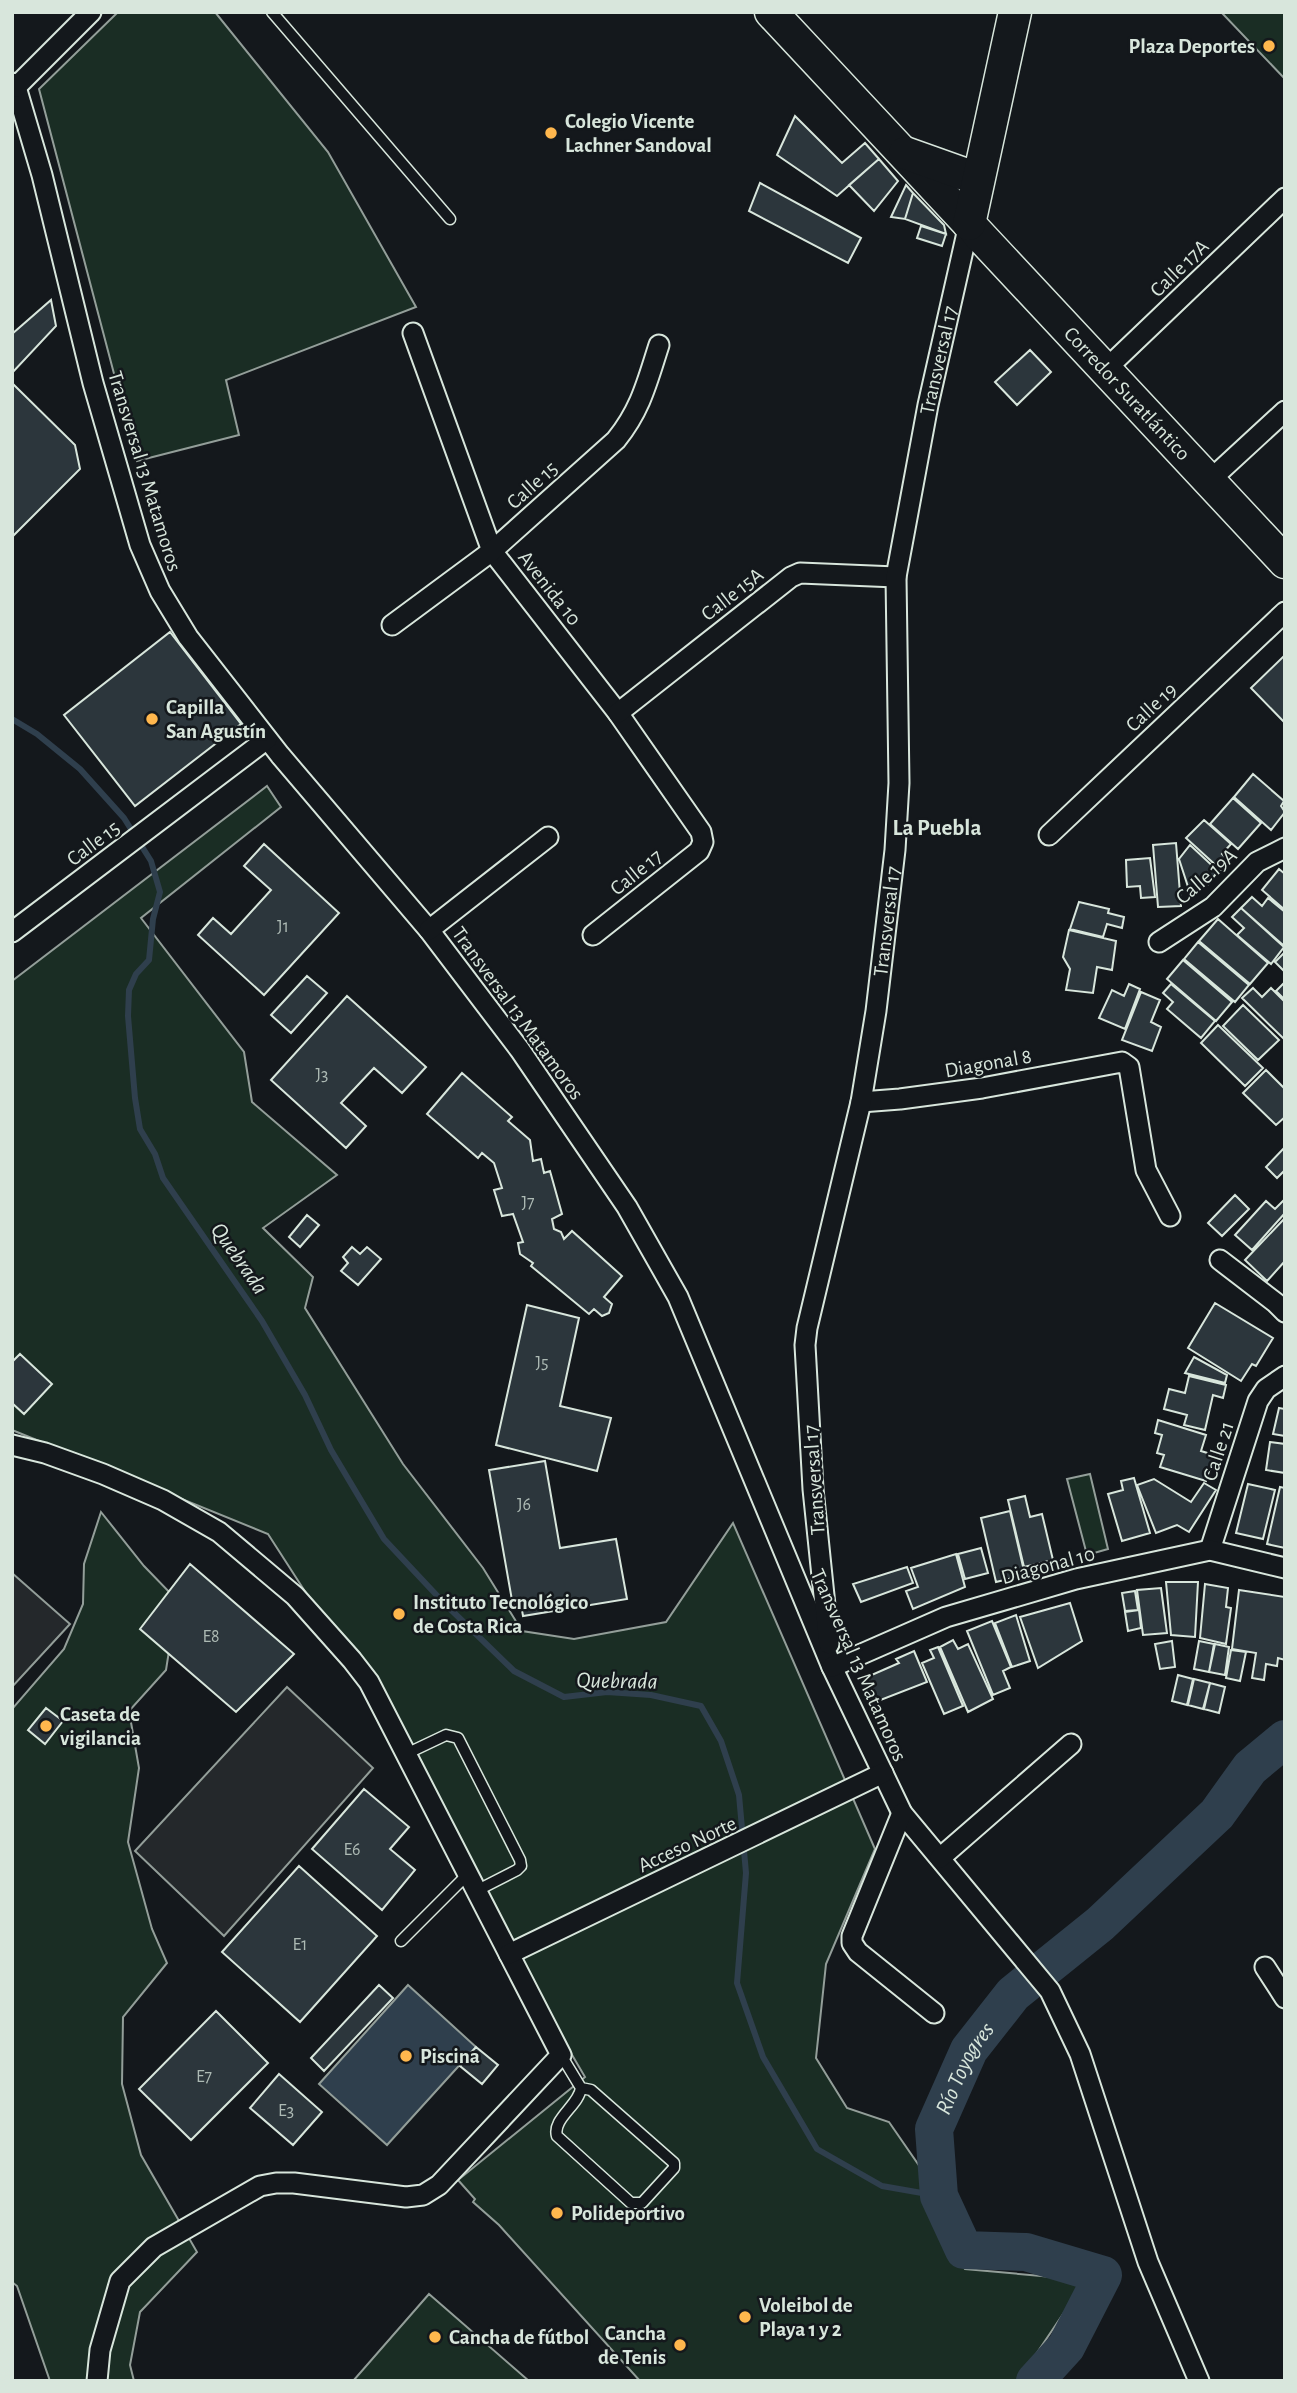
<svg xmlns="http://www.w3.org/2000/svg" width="1297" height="2393" viewBox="0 0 1297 2393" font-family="'Alegreya Sans',sans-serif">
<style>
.green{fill:#1a2d24;stroke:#939e99;stroke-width:2}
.parking{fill:#24282b;stroke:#939e99;stroke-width:2}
.water{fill:#2f3f4d;stroke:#939e99;stroke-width:2}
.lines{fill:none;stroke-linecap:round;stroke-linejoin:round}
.stream{stroke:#2f3f4d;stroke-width:6}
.river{stroke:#2f3f4d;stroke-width:38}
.building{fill:#2c363c;stroke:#d8e6dc;stroke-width:2}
.service-casing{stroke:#d8e6dc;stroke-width:13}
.minor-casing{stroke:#d8e6dc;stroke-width:23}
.primary-casing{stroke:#d8e6dc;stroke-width:35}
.service{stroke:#14181c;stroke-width:10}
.minor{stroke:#14181c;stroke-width:19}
.primary{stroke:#14181c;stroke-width:32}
.poi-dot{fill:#ffb74d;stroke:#14181c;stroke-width:2.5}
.labels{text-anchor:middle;stroke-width:5;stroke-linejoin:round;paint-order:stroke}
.number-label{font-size:18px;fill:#adbab4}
.poi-label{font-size:21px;font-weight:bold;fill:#d8e6dc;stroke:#14181c;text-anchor:start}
.street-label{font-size:21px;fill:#d8e6dc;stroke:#14181c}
.neighbourhood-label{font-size:23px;font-weight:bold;fill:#d8e6dc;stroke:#14181c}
.water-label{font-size:23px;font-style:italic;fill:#d8e6dc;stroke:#14181c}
</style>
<rect width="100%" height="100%" fill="#14181c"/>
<path class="green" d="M118 12H215L328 152 416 307 226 380 239 435 137 461 39 89Z
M1221 12H1285V79Z
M267 786 281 807 141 918 244 1052 252 1102 337 1175 263 1228 313 1277 305 1308 403 1464 483 1568 522 1631 574 1639 666 1622 733 1523 875 1849 826 1964 816 2058 847 2108 889 2122 920 2167 944 2244 965 2269 1086 2280 1018 2381H640L499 2225 473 2202 475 2199 458 2180 585 2077 480 1898 391 1725 268 1534 12 1430V981Z
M1090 1474 1108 1549 1087 1555 1067 1479Z
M101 1512 144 1566 177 1600 166 1670 129 1711 139 1768 128 1842 152 1929 167 1963 123 2017 122 2084 141 2155 197 2252 140 2312 130 2365 134 2381H50L17 2286 12 2282V1709L64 1649 83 1604 84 1564Z
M429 2294 529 2381H353Z"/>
<path class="parking" d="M12 1573 70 1624 12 1687Z
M287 1687 373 1768 224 1936 135 1851Z"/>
<path class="water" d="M408 1985 476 2047 387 2145 319 2084Z"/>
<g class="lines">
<path class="stream" d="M12 719 37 734 80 769 124 818 151 861 160 892 153 919 149 960 136 974 129 990 128 1016 135 1098 140 1129 155 1154 163 1178 262 1321 305 1395 331 1450 384 1539 443 1602 514 1671 564 1697 607 1692 651 1695 701 1706 721 1741 739 1795 746 1873 737 1983 763 2057 817 2149 882 2186 939 2196"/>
<path class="river" id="s1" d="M1035 2381 1066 2347 1103 2275 1026 2252 964 2250 939 2196 934 2129 969 2050 1013 1994 1100 1924 1217 1814 1250 1768 1285 1739"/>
</g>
<path class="building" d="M795 116 842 163 865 143 879 159 837 196 777 155Z
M879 159 898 181 874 211 849 185Z
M760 183 861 238 848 263 749 211Z
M906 185 913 193 905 219 891 217Z
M913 193 944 225 946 234 905 219Z
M921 226 946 234 942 246 917 238Z
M51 300 56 326 12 373V334Z
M1030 350 1051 372 1017 405 995 382Z
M12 383 75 445 80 469 12 537Z
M170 632 241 724 135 806 64 715Z
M1285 655V723L1251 688Z
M1253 774 1284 801 1281 806 1285 812 1271 830 1234 797Z
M1233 798 1261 823 1238 849 1210 824Z
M1204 820 1231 844 1222 854 1229 861 1221 870 1186 838Z
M1176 843 1181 906 1158 907 1153 845Z
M264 844 339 913 264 995 198 935 213 918 231 934 271 890 244 866Z
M1190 845 1218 871 1208 884 1204 881 1191 896 1179 859Z
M1150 858 1155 897 1141 898 1140 886 1127 887 1126 860Z
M1279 869 1285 874V910L1262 890Z
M1252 897 1262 906 1268 898 1285 912V943L1283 945 1241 908Z
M1079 902 1109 909 1108 913 1124 917 1122 928 1107 924 1103 937 1070 929Z
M1241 908 1284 947 1271 964 1237 935 1244 928 1232 917Z
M1218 919 1268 963 1250 984 1199 941Z
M1069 930 1116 941 1112 970 1097 967 1093 993 1066 990 1070 969 1063 957Z
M1198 942 1249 985 1235 1002 1184 959Z
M1283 954 1285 955V972L1275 962Z
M1183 960 1232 1002 1216 1021 1167 979Z
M307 976 327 993 291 1033 271 1015Z
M1285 982V1000L1276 991Z
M1129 984 1140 989 1125 1029 1099 1018 1112 990 1124 996Z
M1171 984 1215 1021 1201 1038 1167 1009 1173 1002 1163 993Z
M1253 988 1262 997 1271 988 1285 1002V1040L1242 998Z
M1141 992 1160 1000 1151 1022 1161 1027 1152 1051 1122 1040Z
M347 996 426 1067 402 1093 374 1068 341 1103 366 1126 346 1148 271 1080Z
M1243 1005 1279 1040 1258 1060 1223 1026Z
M1218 1025 1263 1068 1245 1086 1201 1043Z
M1266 1070 1285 1089V1117L1276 1125 1243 1093Z
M462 1073 512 1117 508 1121 530 1140 533 1161 541 1159 544 1173 550 1171 562 1214 552 1219 554 1229 561 1232 564 1239 572 1231 622 1276 604 1297 612 1304 609 1313 602 1316 594 1309 589 1314 531 1266 533 1263 520 1254 518 1243 523 1242 513 1214 502 1216 494 1190 502 1188 494 1163 482 1153 478 1158 427 1114Z
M1285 1147V1170L1277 1178 1266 1167Z
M1235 1195 1249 1209 1222 1236 1208 1223Z
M1285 1199V1213L1252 1250 1235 1235 1266 1201 1275 1209Z
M307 1215 319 1225 300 1247 289 1237Z
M1285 1218V1261L1267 1281 1245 1260Z
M352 1247 360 1254 367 1247 381 1259 358 1285 341 1271 348 1263 343 1257Z
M1215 1303 1273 1338 1256 1366 1252 1364 1241 1381 1188 1348Z
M527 1305 579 1318 560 1406 611 1418 597 1471 496 1445Z
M20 1354 52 1384 24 1414 12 1403V1362Z
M1194 1357 1227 1375 1225 1383 1185 1373Z
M1189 1376 1226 1385 1223 1398 1213 1395 1205 1430 1184 1425 1187 1415 1164 1409 1169 1389 1185 1393Z
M1279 1408 1285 1409V1436L1273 1434Z
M1158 1420 1206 1435 1201 1451 1214 1455 1206 1481 1160 1467 1164 1455 1157 1453 1162 1435 1155 1433Z
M1270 1442 1285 1444V1473L1266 1470Z
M545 1461 560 1548 616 1539 627 1599 523 1616 521 1604 513 1606 489 1470Z
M1134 1478 1150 1533 1122 1541 1108 1494 1123 1490 1121 1481Z
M1154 1479 1191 1502 1204 1483 1216 1490 1189 1532 1177 1525 1156 1533 1137 1485Z
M1248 1484 1275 1490 1263 1539 1236 1533Z
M1280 1487 1285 1488V1548L1267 1544Z
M1025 1496 1030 1517 1042 1514 1053 1560 1024 1567 1008 1500Z
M1010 1511 1025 1575 996 1582 981 1518Z
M981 1548 988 1573 965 1579 958 1554Z
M956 1554 965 1587 913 1609 906 1591 918 1587 911 1568Z
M190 1564 294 1654 236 1712 140 1629Z
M907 1567 913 1583 861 1602 853 1584Z
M1166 1582H1198L1195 1637 1171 1635Z
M1205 1584 1228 1588 1226 1607 1231 1608 1226 1644 1200 1638Z
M1161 1588 1167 1633 1143 1635 1137 1590Z
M1239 1590 1285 1597V1660L1278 1658 1277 1666 1266 1664 1264 1680 1252 1678 1256 1653 1232 1649Z
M1135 1591 1138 1610 1125 1611 1122 1593Z
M1070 1603 1082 1641 1038 1668 1020 1617Z
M1139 1610 1141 1628 1128 1631 1125 1612Z
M1016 1615 1030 1661 1012 1667 995 1623Z
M992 1621 1011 1667 1003 1671 1010 1688 993 1695 967 1631Z
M953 1640 958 1649 968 1644 993 1699 968 1712 940 1647Z
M1172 1641 1175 1667 1160 1669 1155 1644Z
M1199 1641 1214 1644 1209 1672 1194 1669Z
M1215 1644 1229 1647 1225 1675 1209 1672Z
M938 1647 963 1706 944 1714 922 1663 934 1658 930 1650Z
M1231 1650 1246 1652 1240 1681 1226 1678Z
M914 1651 927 1682 878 1701 867 1677 899 1663 896 1659Z
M1178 1675 1193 1679 1187 1705 1172 1701Z
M1194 1679 1210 1683 1203 1709 1188 1705Z
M1210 1683 1225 1687 1219 1713 1204 1709Z
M46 1708 63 1721 45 1744 28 1730Z
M364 1789 409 1827 390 1849 415 1870 382 1910 312 1849Z
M299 1866 377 1936 300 2022 222 1952Z
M379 1985 393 1998 324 2071 311 2058Z
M216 2011 268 2063 191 2140 139 2089Z
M476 2047 498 2065 482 2084 460 2066Z
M279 2074 322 2112 293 2145 250 2108Z"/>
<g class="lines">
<g class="service-casing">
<path id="service" d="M272 12 450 219
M406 1754 446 1735 458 1738 520 1860 521 1866 517 1870 476 1891
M401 1941 468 1874
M561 2055 581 2088 591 2090 674 2163V2168L642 2203H631L557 2136C552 2119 579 2105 581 2088"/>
</g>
<g class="minor-casing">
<g id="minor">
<path d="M12 83 16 87 42 175 93 383 140 545 160 591 188 637 280 755 429 930 520 1050 627 1207 678 1297 832 1667 902 1813 1050 1991 1080 2054 1148 2262 1199 2381"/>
<path d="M16 87 91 12"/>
<path d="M413 333 492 551 618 713 701 832 703 842 699 851 593 935"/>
<path d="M1105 370 1285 198"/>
<path d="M1209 481 1285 411"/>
<path d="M392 625 492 551 616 440C641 409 647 382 659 345"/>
<path d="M618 713 791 577 800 573 896 577"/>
<path d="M1049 835 1285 612"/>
<path d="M429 930 548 837"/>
<path d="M12 932 267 739"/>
<path d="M1159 942 1213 907 1257 862 1285 848"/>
<path d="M861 1102 900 1099 982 1088 1122 1062 1129 1067 1146 1170 1170 1216"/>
<path d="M1220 1260 1276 1303 1285 1312"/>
<path d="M12 1445 45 1453 103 1474 163 1500 219 1532 295 1596 352 1660 369 1682 561 2055 439 2185 423 2195 406 2197 294 2183H276L260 2186 154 2247 120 2281 100 2350 97 2381"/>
<path d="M1210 1550 1258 1401 1266 1389 1285 1376"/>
<path id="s2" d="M829 1644 813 1489 805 1345 807 1328 861 1102 876 1011 895 850 899 783 896 577 928 405 969 224"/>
<path d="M832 1667 946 1617 1076 1579 1210 1550 1285 1568"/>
<path d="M902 1813 852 1936V1943L858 1952 934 2013"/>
<path d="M940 1858 1071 1744"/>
<path d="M509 1954 883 1773"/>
<path d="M1265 1967 1285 1998"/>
</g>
</g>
<g class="primary-casing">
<g id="primary">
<path id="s3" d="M771 12 1285 562"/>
<path d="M905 153 978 179"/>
<path d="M969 224 1015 12"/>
</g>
</g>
<use href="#service" class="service"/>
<use href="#minor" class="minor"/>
<use href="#primary" class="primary"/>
</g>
<g class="poi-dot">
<circle cx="1269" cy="46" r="7"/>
<circle cx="551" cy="133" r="7"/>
<circle cx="152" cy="719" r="7"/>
<circle cx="399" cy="1614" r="7"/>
<circle cx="46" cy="1726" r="7"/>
<circle cx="406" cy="2056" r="7"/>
<circle cx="557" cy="2213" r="7"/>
<circle cx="745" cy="2317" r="7"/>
<circle cx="435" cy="2337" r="7"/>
<circle cx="680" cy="2345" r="7"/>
</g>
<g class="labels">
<g class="number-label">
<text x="283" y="932">J1</text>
<text x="322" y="1080">J3</text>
<text x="528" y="1208">J7</text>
<text x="542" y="1368">J5</text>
<text x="524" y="1510">J6</text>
<text x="211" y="1642">E8</text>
<text x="352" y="1855">E6</text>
<text x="300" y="1950">E1</text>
<text x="204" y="2082">E7</text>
<text x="286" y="2116">E3</text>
</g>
<g class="poi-label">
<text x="1255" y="53" text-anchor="end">Plaza Deportes</text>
<text x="565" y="128">Colegio Vicente<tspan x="565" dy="24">Lachner Sandoval</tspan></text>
<text x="166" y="714">Capilla<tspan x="166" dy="24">San Agustín</tspan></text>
<text x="413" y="1609">Instituto Tecnológico<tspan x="413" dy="24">de Costa Rica</tspan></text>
<text x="60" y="1721">Caseta de<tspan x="60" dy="24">vigilancia</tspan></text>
<text x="420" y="2063">Piscina</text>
<text x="571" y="2220">Polideportivo</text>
<text x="759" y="2312">Voleibol de<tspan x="759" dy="24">Playa 1 y 2</tspan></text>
<text x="666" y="2340" text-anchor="end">Cancha<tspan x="666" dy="24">de Tenis</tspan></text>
<text x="449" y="2344">Cancha de fútbol</text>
</g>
<g class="street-label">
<text transform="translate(1179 268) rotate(-44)" y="7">Calle 17A</text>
<text dy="7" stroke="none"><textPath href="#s2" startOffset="1298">Transversal 17</textPath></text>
<text dy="7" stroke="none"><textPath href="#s3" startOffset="522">Corredor Suratlántico</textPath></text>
<text transform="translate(145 471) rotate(73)" y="7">Transversal 13 Matamoros</text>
<text transform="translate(532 485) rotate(-42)" y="7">Calle 15</text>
<text transform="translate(550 588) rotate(52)" y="7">Avenida 10</text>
<text transform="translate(732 594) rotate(-38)" y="7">Calle 15A</text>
<text transform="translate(1151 707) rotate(-43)" y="7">Calle 19</text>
<text transform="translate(93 843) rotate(-37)" y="7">Calle 15</text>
<text transform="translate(636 872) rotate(-39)" y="7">Calle 17</text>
<text transform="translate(1206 876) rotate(-41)" y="7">Calle 19A</text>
<text dy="7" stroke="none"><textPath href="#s2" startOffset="732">Transversal 17</textPath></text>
<text transform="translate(518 1013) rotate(54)" y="7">Transversal 13 Matamoros</text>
<text transform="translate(988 1063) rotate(-10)" y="7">Diagonal 8</text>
<text transform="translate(1218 1451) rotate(-72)" y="7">Calle 21</text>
<text transform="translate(814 1480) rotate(-94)" y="7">Transversal 17</text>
<text transform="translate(1048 1565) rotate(-15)" y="7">Diagonal 10</text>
<text transform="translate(859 1665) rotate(66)" y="7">Transversal 13 Matamoros</text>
<text transform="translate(687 1844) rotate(-25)" y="7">Acceso Norte</text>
</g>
<g class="neighbourhood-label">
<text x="937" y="835">La Puebla</text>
</g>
<g class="water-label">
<text transform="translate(240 1258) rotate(55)" y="8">Quebrada</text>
<text transform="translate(617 1680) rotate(1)" y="8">Quebrada</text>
<text dy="8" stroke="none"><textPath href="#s1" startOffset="464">Río Toyogres</textPath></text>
</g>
</g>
<rect width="1297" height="2393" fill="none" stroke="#d8e6dc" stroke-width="28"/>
</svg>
